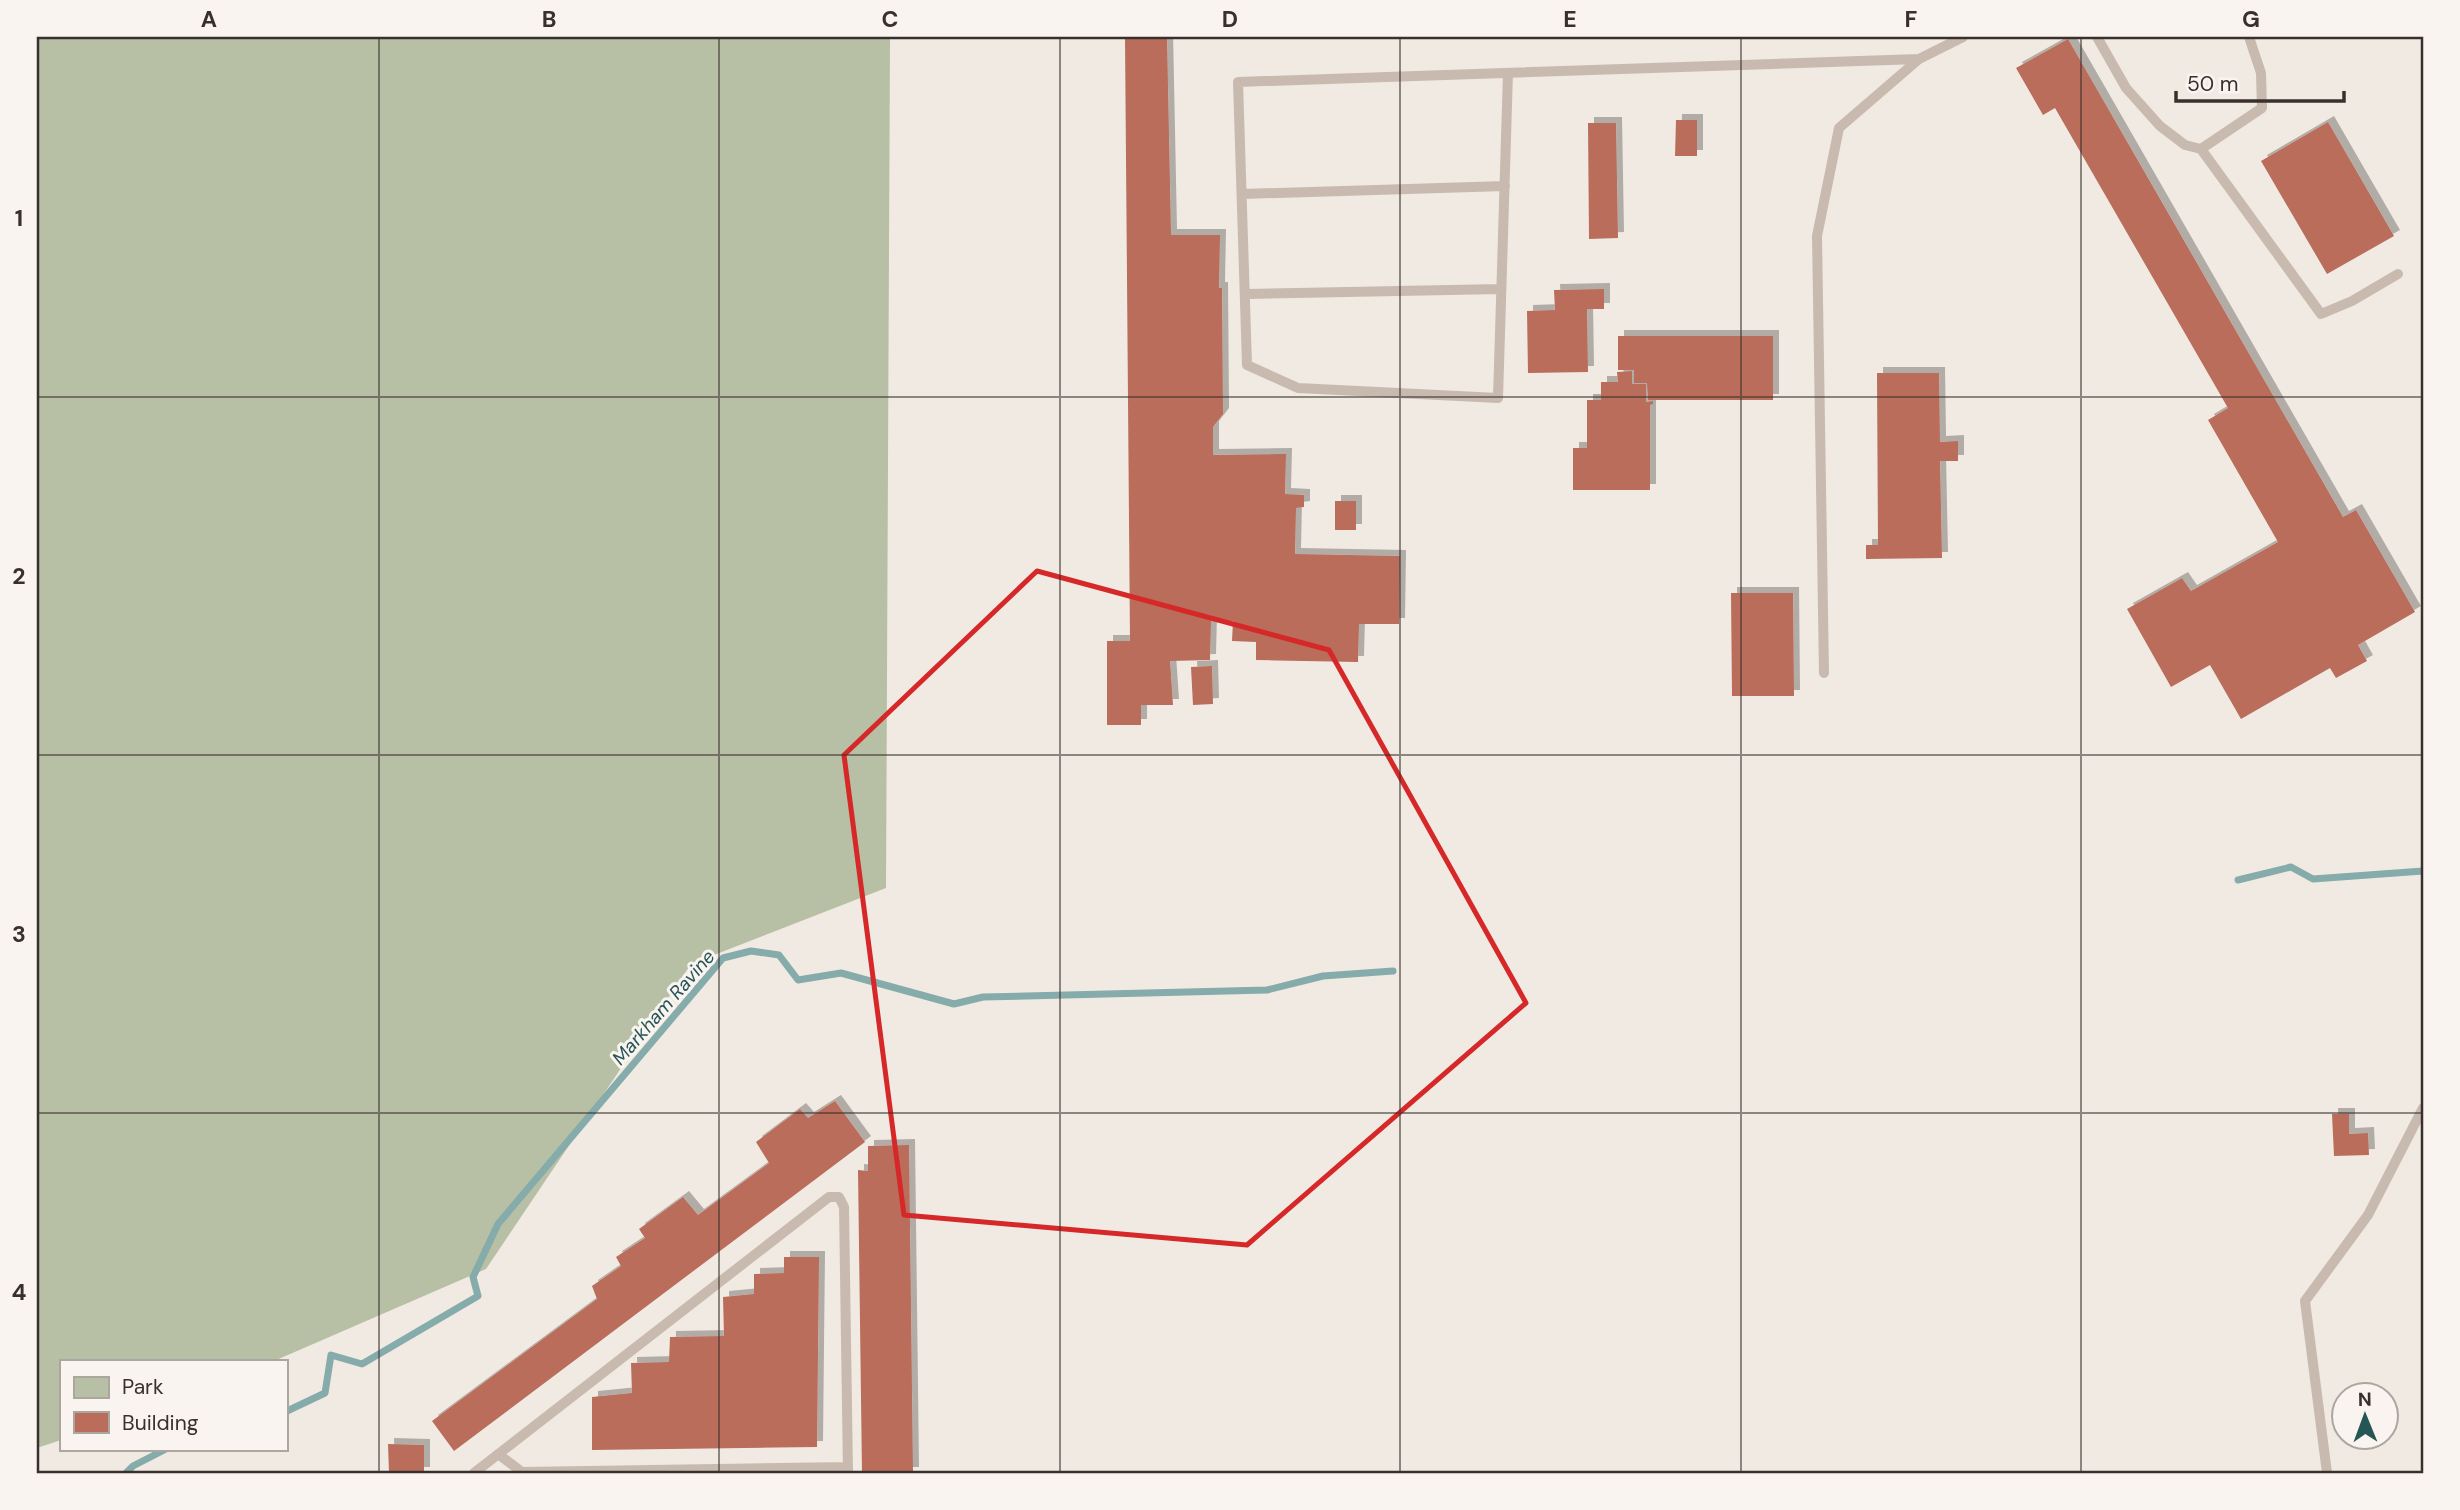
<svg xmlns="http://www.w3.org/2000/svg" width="2460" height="1510" viewBox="0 0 2460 1510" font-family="'DM Sans',sans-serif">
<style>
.green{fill:#b7bfa4}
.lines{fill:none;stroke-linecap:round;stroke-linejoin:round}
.stream{stroke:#85abab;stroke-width:7}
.building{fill:#b96d5a;filter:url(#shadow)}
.lane{stroke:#c9bab0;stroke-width:10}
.marked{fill:none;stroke:#d62828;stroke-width:5;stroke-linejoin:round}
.grid{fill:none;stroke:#39302d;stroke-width:2;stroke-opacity:0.55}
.labels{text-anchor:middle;stroke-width:6;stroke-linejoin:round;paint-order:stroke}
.water-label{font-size:19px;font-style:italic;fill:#265556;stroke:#f9f4ef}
.neatline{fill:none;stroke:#39302d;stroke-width:2.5}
.grid-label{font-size:23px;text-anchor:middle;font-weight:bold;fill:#39302d}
</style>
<defs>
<filter id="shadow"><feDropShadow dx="6" dy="-6" stdDeviation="0" flood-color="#0004"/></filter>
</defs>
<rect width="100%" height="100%" fill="#f1eae3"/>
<path class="green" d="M37 37H890L886 888 691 964 486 1269 274 1361H61V1440L37 1448Z"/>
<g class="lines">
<path class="stream" d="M2238 880 2291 867 2313 879 2423 871
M285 1412 325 1393 331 1355 362 1364 478 1296 473 1277 498 1224 723 958 751 951 779 955 798 980 841 973 954 1004 983 997 1267 990 1323 976 1393 971
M126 1473 133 1466 166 1449"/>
</g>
<path class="building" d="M1125 37H1167L1171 235H1220L1219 288H1222L1223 414 1213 427V455L1286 454 1285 494 1304 495V507L1296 508 1295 554 1400 556 1399 624H1359L1358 662 1256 660V642L1232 641 1233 621H1211L1210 660 1170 661 1173 705H1141V725H1107V641H1130Z
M2068 39 2343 517 2356 510 2415 612 2358 645 2367 661 2336 678 2330 668 2241 719 2210 665 2171 687 2127 609 2182 578 2191 591 2278 542 2208 420 2228 408 2055 108 2043 115 2016 68Z
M1676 120H1697V156H1675Z
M2328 122 2394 236 2327 274 2261 161Z
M1588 123H1616L1618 238 1589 239Z
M1604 289V309H1587L1588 372 1528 373 1527 311 1555 310 1554 290Z
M1618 336H1773V400H1648L1647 383H1634V370H1618Z
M1632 371V384H1646V402L1653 401V404L1650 405V490H1573V448H1587V400H1601V382H1618L1617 372Z
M1877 373H1939L1940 442 1958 441V461H1940L1942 558 1866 559V545H1878Z
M1335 501H1356V530H1335Z
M1731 593H1793L1794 696H1732Z
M1212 666 1213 704 1193 705 1191 667Z
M835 1101 865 1142 454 1451 432 1421 597 1299 592 1286 621 1266 616 1257 645 1238 639 1229 683 1197 698 1215 769 1163 756 1142 800 1109 808 1118Z
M2332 1114H2349V1134L2368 1133 2369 1155 2334 1156Z
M909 1145 913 1473H862L858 1170 868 1171V1146Z
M784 1257H819L817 1447 592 1450V1397L632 1393 631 1363 669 1362 670 1337 724 1336 723 1297 754 1294V1274L784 1273Z
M388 1444 424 1445V1473H389Z"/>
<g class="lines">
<path class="lane" d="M2097 37 2126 88 2160 126 2185 145 2201 149 2262 108 2261 73 2249 37
M1508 73 1498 398 1298 388 1247 365 1238 82 1919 59 1963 37
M2201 149 2321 314 2352 301 2398 274
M1242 194 1505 186
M1246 294 1501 289
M1824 673 1817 236 1839 128 1919 59
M498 1454 522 1472 848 1467
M474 1473 829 1197H839L844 1207 848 1473
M2327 1473 2305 1301 2368 1215 2423 1108"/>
</g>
<path class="marked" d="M1037 571 1329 650 1526 1003 1247 1245 904 1215 844 755Z"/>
<path class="grid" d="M379 37V1473M719 37V1473M1060 37V1473M1400 37V1473M1741 37V1473M2081 37V1473M37 397H2423M37 755H2423M37 1113H2423"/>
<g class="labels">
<g class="water-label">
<text transform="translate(663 1007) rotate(-49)" y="7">Markham Ravine</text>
</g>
</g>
<rect width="2460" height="1510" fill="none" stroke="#f9f4ef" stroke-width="77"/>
<rect x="60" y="1360" width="228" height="91" fill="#f9f4ef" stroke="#aca6a1" stroke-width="2"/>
<rect x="74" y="1377" width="35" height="21" fill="#b7bfa4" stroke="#aca6a1" stroke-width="2"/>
<text x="122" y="1394" font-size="21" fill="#39302d">Park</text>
<rect x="74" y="1412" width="35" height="21" fill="#b96d5a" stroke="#aca6a1" stroke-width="2"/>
<text x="122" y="1430" font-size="21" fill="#39302d">Building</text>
<g transform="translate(2365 1416) rotate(359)"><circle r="33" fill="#f9f4ef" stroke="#aca6a1" stroke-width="2"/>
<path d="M0-5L12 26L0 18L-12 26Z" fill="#265556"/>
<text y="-10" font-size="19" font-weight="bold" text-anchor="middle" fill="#39302d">N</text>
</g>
<path d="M2176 91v10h168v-10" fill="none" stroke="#39302d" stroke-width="3.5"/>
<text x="2187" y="91" font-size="21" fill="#39302d" stroke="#f9f4ef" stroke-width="5" paint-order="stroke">50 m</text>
<rect x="38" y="38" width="2384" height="1434" class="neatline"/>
<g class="grid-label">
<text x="209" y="27">A</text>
<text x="549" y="27">B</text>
<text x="890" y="27">C</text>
<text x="1230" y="27">D</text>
<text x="1570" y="27">E</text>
<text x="1911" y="27">F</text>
<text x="2251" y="27">G</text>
<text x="19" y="226">1</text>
<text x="19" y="584">2</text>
<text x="19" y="942">3</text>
<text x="19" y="1300">4</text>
</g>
</svg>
